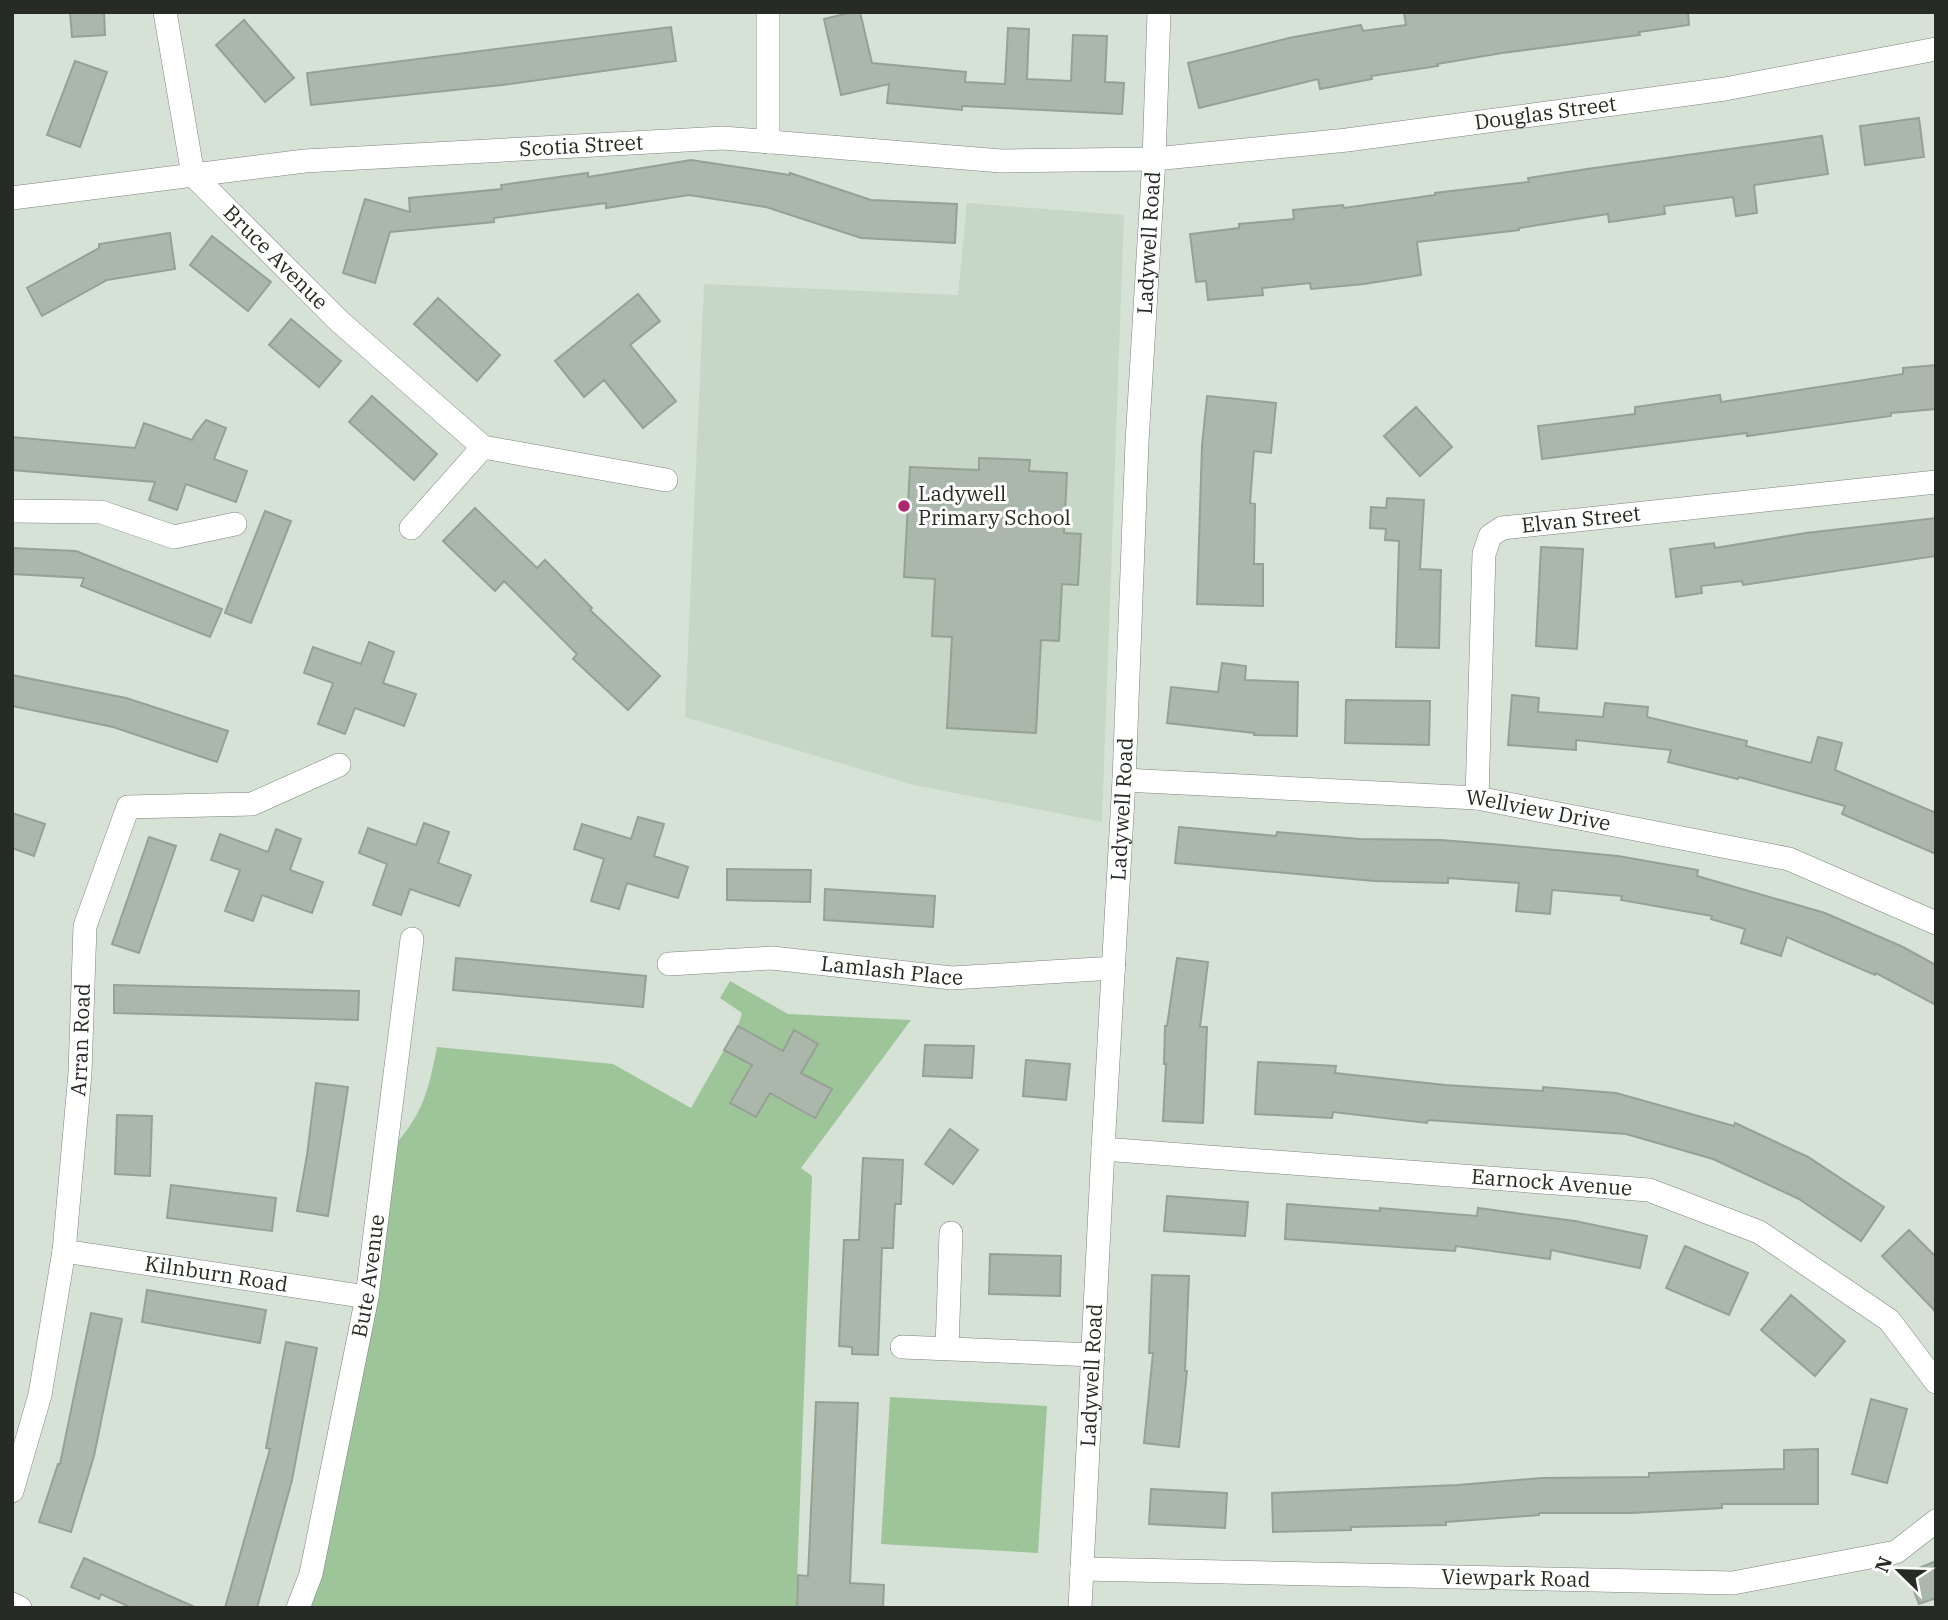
<svg xmlns="http://www.w3.org/2000/svg" width="1948" height="1620" viewBox="0 0 1948 1620" font-family="'IBM Plex Serif',serif">
<style>
.built{fill:#c7d7c5}
.green{fill:#9ec49a}
.building{fill:#acb7ab;stroke:#96a195;stroke-width:2}
.lines{fill:none;stroke-linecap:round;stroke-linejoin:round}
.street-casing{stroke:#7b857a;stroke-width:24}
.street{stroke:#fff;stroke-width:23}
.poi-dot{fill:#ad2870;stroke:#fff;stroke-width:2.5}
.labels{text-anchor:middle;stroke-width:6;stroke-linejoin:round;paint-order:stroke}
.street-label{font-size:21px;fill:#262b26;stroke:#fff}
.poi-label{font-size:21px;fill:#262b26;stroke:#fff;text-anchor:start}
</style>
<rect width="100%" height="100%" fill="#d7e2d6"/>
<path class="built" d="M967 203 1124 215 1102 822 914 785 685 717 704 284 958 295Z"/>
<path class="green" d="M730 981 788 1014 911 1020 801 1168 812 1176 796 1608H304L389 1151C422 1117 428 1093 437 1047L613 1064 691 1108 724 1050 752 1065 731 1103 756 1117 770 1093 815 1118 832 1090 801 1073 817 1044 794 1031 783 1051 738 1026 742 1013 720 998Z
M890 1397 1047 1406 1038 1553 881 1544Z"/>
<path class="building" d="M70 12H104L105 35 72 37Z
M853 12H860L872 63 966 72 965 82 1005 84 1008 28 1029 29 1027 79 1071 81 1073 35 1107 36 1105 82 1124 83 1122 114 962 106V110L887 103 889 84 841 95 824 19Z
M1404 12H1688L1689 25 1639 32 1640 35 1502 53 1437 64 1438 66 1371 76 1372 79 1320 89 1318 79 1199 108 1188 63 1289 38 1361 25 1363 31 1406 25Z
M244 20 294 78 265 102 216 45Z
M671 27 676 61 502 85 311 105 307 73Z
M75 61 107 72 80 147 47 135Z
M1919 118 1924 157 1865 165 1860 126Z
M1822 136 1828 174 1754 185 1757 213 1736 216 1733 197 1664 206 1665 214 1609 222 1608 214 1519 228V230L1417 242 1421 275 1364 284 1311 289 1310 283 1262 288 1263 295 1208 300 1206 281 1196 282 1190 234 1239 228V224L1294 219 1293 210 1343 205 1344 208 1435 195V193L1529 182 1528 178 1587 169Z
M691 160 790 175V173L871 200 957 204 955 243 861 238 766 207 689 195 606 208V203L494 218V222L390 232 375 283 343 273 365 199 410 212 409 198 502 189 501 185 588 173V177Z
M170 233 175 269 107 280 42 316 27 288 99 248V244Z
M212 236 271 282 248 311 190 265Z
M638 294 660 321 630 345 676 401 643 428 604 380 584 397 555 361Z
M438 298 500 355 477 381 414 324Z
M291 319 341 361 319 387 269 345Z
M1936 365V409L1891 413V416L1747 436V433L1542 459 1538 426 1635 414V407L1720 395 1721 402 1903 374V368Z
M372 396 437 454 414 480 349 422Z
M1207 396 1276 403 1271 453 1254 451 1250 503 1255 504 1254 564H1263V606L1197 604 1202 446Z
M1416 407 1452 447 1420 476 1384 436Z
M206 420 226 428 214 459 247 471 236 502 186 484 177 510 149 500 155 482 12 470V437L135 448 144 423 192 440 195 434Z
M979 458 1030 460 1029 471 1067 473 1064 533 1081 534 1078 585 1062 584 1059 641 1041 640 1036 733 947 728 952 637 932 636 935 579 904 577 910 467 979 470Z
M1387 498 1424 500 1420 569 1441 570 1439 648 1396 647 1399 541 1385 540 1386 529 1370 528 1371 507 1386 508Z
M475 508 537 568 545 560 592 608 590 610 660 676 628 710 573 659 577 654 504 581 495 591 443 541Z
M265 511 291 521 251 623 225 613Z
M1936 518V556L1743 585 1742 581 1701 586 1702 593 1676 597 1670 549 1714 543 1715 548 1806 533Z
M1541 547 1583 549 1577 649 1536 646Z
M12 548 76 551 222 609 210 637 81 586 84 578 12 574Z
M369 642 394 652 383 683 416 694 404 726 355 708 345 734 318 724 333 683 304 673 313 647 361 664Z
M1222 663 1246 666 1245 680 1298 682 1297 736 1254 735V733L1167 723 1171 687 1218 692Z
M12 675 126 698 228 731 217 762 113 727 12 706Z
M1512 695 1539 698 1538 712 1603 717 1605 703 1648 707 1647 717 1747 741 1746 746 1811 763 1818 737 1842 743 1835 770 1936 813V854L1842 814 1845 806 1739 777 1738 779 1668 762 1671 750 1576 740V750L1508 745Z
M1346 700 1430 701 1429 745 1345 743Z
M12 813 45 824 34 856 12 848Z
M638 817 664 824 654 856 688 867 678 898 627 883 619 909 591 901 604 859 574 849 582 824 631 839Z
M424 823 449 832 438 863 471 875 459 906 410 889 401 915 373 905 387 864 359 853 368 828 416 845Z
M1179 827 1276 836 1277 832 1360 839 1441 840 1503 845 1618 856 1698 870 1697 876 1825 913 1903 947 1936 965V1005L1876 973 1875 975 1787 937 1781 956 1741 943 1745 929 1711 919 1712 916 1621 900 1622 896 1552 890 1550 914 1516 911 1519 883 1448 878V883L1374 881 1175 863Z
M276 829 301 839 290 870 323 882 312 913 262 895 253 921 225 911 240 870 211 860 220 834 268 852Z
M149 837 176 846 139 953 112 944Z
M727 869 811 870 810 902 727 900Z
M825 889 935 896 933 927 824 920Z
M456 958 646 976 643 1007 453 990Z
M1177 958 1208 962 1200 1027H1207L1203 1123 1163 1121 1166 1064H1164L1165 1026H1167Z
M114 985 359 991 358 1020 114 1013Z
M738 1026 783 1051 794 1030 818 1044 801 1073 832 1089 815 1118 770 1093 756 1117 730 1103 752 1065 724 1050Z
M925 1045 974 1046 972 1078 923 1076Z
M1026 1060 1070 1064 1066 1100 1023 1096Z
M1258 1062 1336 1066 1335 1073 1445 1085 1543 1091V1087L1616 1093 1734 1126 1735 1123 1808 1157 1884 1207 1861 1241 1799 1199 1713 1159 1626 1134 1428 1120 1427 1123 1333 1112 1332 1118 1255 1114Z
M316 1083 348 1087 328 1216 297 1211 307 1155Z
M117 1115 152 1116 150 1176 115 1174Z
M950 1129 978 1150 953 1184 925 1164Z
M863 1158 903 1160 901 1204H895L893 1248H882L878 1355 852 1354V1347L839 1346 844 1240H859Z
M171 1185 276 1198 272 1231 167 1218Z
M1167 1196 1248 1202 1245 1236 1164 1231Z
M1287 1204 1380 1211V1208L1477 1216 1478 1208 1575 1221 1647 1236 1640 1268 1551 1250 1550 1259 1456 1246 1455 1251 1285 1239Z
M1909 1230 1936 1257V1312L1882 1256Z
M1685 1246 1748 1273 1729 1315 1666 1288Z
M990 1254 1061 1256 1060 1296 989 1294Z
M1152 1275 1189 1276 1185 1371H1187L1179 1447 1144 1443 1153 1353H1149Z
M147 1290 266 1310 260 1343 142 1322Z
M1791 1295 1845 1341 1815 1376 1761 1330Z
M91 1313 122 1319 94 1456 71 1532 39 1522 58 1464H60Z
M286 1342 317 1348 292 1480 257 1608H225L270 1449 266 1448Z
M1871 1399 1907 1409 1887 1483 1852 1474Z
M816 1402 858 1403 850 1583 884 1585 883 1608H797L798 1575 808 1576Z
M1818 1449V1504H1722V1508L1631 1513H1539V1515L1446 1522V1525L1351 1527V1530L1273 1532 1272 1493 1458 1485 1542 1478 1649 1477V1473L1784 1469V1450Z
M1151 1489 1227 1493 1225 1528 1149 1524Z
M84 1558 197 1608H132L101 1594 99 1599 71 1587Z
M1936 1561V1598L1919 1604 1907 1573Z"/>
<g class="lines">
<g class="street-casing">
<g id="street">
<path id="s1" d="M165 12 193 175 339 321 483 447 666 480"/>
<path d="M768 12V142"/>
<path id="s2" d="M12 198 305 161 723 138 1001 161 1154 159 1347 140 1725 89 1936 49"/>
<path d="M12 511 101 512 174 537 235 524"/>
<path d="M411 528 483 447"/>
<path id="s3" d="M1124 780 1477 798 1789 859 1936 923"/>
<path id="s4" d="M1477 798 1484 554 1490 536 1502 528 1936 482"/>
<path id="s5" d="M669 964 772 958 952 978 1114 968"/>
<path id="s6" d="M1103 1149 1649 1190 1759 1232 1889 1320 1936 1382"/>
<path id="s7" d="M64 1251 367 1297"/>
<path d="M902 1347 1093 1355"/>
<path d="M947 1348 951 1233"/>
<path id="s8" d="M12 1491 40 1395 64 1251 80 1073 85 926 128 807 252 804 339 765"/>
<path id="s9" d="M1082 1569 1733 1583 1896 1552 1936 1521"/>
<path d="M12 1604 20 1608"/>
<path id="s10" d="M298 1608 311 1574 367 1297 412 939"/>
<path id="s11" d="M1080 1608 1103 1149 1124 780 1137 442 1154 159 1159 12"/>
</g>
</g>
<use href="#street" class="street"/>
</g>
<circle class="poi-dot" cx="904" cy="506" r="7"/>
<g class="labels">
<g class="street-label">
<text dy="7" stroke="none"><textPath href="#s2" startOffset="1540">Douglas Street</textPath></text>
<text dy="7" stroke="none"><textPath href="#s2" startOffset="572">Scotia Street</textPath></text>
<text dy="7" stroke="none"><textPath href="#s11" startOffset="1367">Ladywell Road</textPath></text>
<text dy="7" stroke="none"><textPath href="#s1" startOffset="282">Bruce Avenue</textPath></text>
<text dy="7" stroke="none"><textPath href="#s4" startOffset="357">Elvan Street</textPath></text>
<text dy="7" stroke="none"><textPath href="#s11" startOffset="800">Ladywell Road</textPath></text>
<text dy="7" stroke="none"><textPath href="#s3" startOffset="416">Wellview Drive</textPath></text>
<text dy="7" stroke="none"><textPath href="#s5" startOffset="224">Lamlash Place</textPath></text>
<text dy="7" stroke="none"><textPath href="#s8" startOffset="458">Arran Road</textPath></text>
<text dy="7" stroke="none"><textPath href="#s6" startOffset="450">Earnock Avenue</textPath></text>
<text dy="7" stroke="none"><textPath href="#s7" startOffset="154">Kilnburn Road</textPath></text>
<text dy="7" stroke="none"><textPath href="#s10" startOffset="340">Bute Avenue</textPath></text>
<text dy="7" stroke="none"><textPath href="#s11" startOffset="233">Ladywell Road</textPath></text>
<text dy="7" stroke="none"><textPath href="#s9" startOffset="434">Viewpark Road</textPath></text>
</g>
<g class="poi-label">
<text x="918" y="501">Ladywell<tspan x="918" dy="24">Primary School</tspan></text>
</g>
</g>
<rect width="1948" height="1620" fill="none" stroke="#262b26" stroke-width="28"/>
<g transform="translate(1899 1571) rotate(293)" stroke="#ffffff" stroke-width="5" paint-order="stroke">
<path d="M0-5L12 26L0 18L-12 26Z" fill="#262b26"/>
<text y="-10" font-size="19" font-weight="bold" text-anchor="middle" fill="#262b26">N</text>
</g>
</svg>
